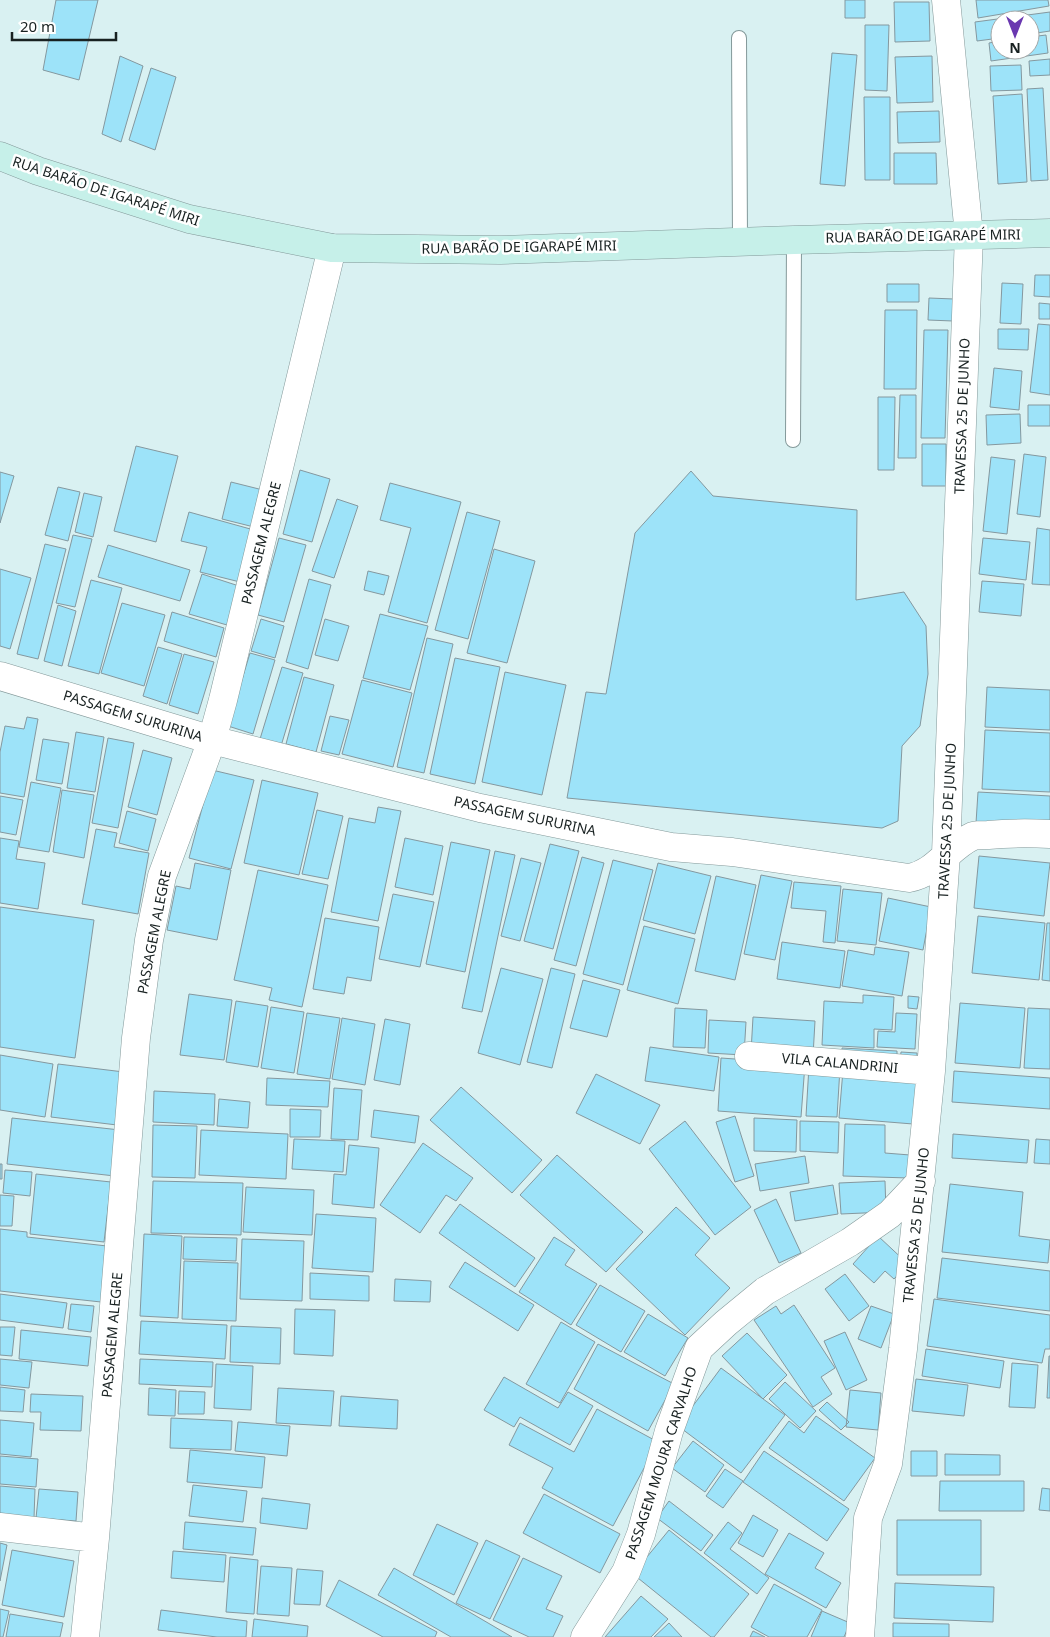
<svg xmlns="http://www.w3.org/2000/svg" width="1050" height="1637" viewBox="0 0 1050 1637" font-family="'Noto Sans',sans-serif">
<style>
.building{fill:#9de3f9;stroke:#84989f}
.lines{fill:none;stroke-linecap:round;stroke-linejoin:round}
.lane-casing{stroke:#84999a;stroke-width:16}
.street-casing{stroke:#84999a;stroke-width:29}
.secondary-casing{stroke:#84999a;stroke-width:29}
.lane{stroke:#fff;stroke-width:14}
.street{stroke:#fff;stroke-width:28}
.secondary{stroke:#c6f0e9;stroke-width:28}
.labels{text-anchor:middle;stroke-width:5;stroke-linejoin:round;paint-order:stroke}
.street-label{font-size:14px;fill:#182121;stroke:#fff}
</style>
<rect width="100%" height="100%" fill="#d9f1f2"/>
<path class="building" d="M56 0H98L79 80 43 70Z
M845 0H865V18H845Z
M976 0H1048L1049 6 978 18Z
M894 2H929L930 41 895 42Z
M1050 12V31L1030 34V20H1000V38L977 41 975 22Z
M865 25H889L887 91 865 90Z
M1046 35 1048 53 991 61 989 43 1000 41V50H1030V37Z
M832 53 857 55 845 186 820 184Z
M120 56 143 66 121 142 102 134Z
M932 56 933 102 897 103 895 57Z
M1050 59V75L1030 76 1029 61Z
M1021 65 1022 90 991 91 990 66Z
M151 68 176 77 155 150 129 140Z
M1043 88 1048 180 1031 181 1027 89Z
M1022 94 1027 182 998 184 993 96Z
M864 97H890V180H865Z
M939 111 940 142 898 143 897 112Z
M894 153H936L937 184H894Z
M1035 275H1050V297L1034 296Z
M1002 283 1023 284 1021 324 1000 323Z
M887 284H919V302H887Z
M929 298 954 299 953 321 928 320Z
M1039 303 1050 304V319H1039Z
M885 310H917L916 389H884Z
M1038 324 1050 325V395L1030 392Z
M998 329H1029L1028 350 998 349Z
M924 330H948L945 438H921Z
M994 368 1022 371 1019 410 990 407Z
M900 395H916V458H898Z
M878 397H895L894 470H878Z
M1028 405H1050V426H1028Z
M1020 414 1021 443 987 445 986 415Z
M922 444H946V486H922Z
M136 446 178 456 156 542 114 531Z
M1024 454 1046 457 1040 517 1017 514Z
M991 457 1015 460 1007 534 983 531Z
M300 470 330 479 312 542 283 534Z
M691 471 713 496 857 510 856 600 904 592 926 626 928 674 920 726 902 746 898 821 882 828 567 798 586 692 606 694 635 533Z
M0 472 14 476 0 523Z
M231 482 263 490 254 527 222 519Z
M390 483 461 502 427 623 388 612 411 528 380 520Z
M58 487 80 492 68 541 45 535Z
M84 493 102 497 93 537 75 532Z
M337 499 358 506 334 578 312 571Z
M189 512 254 530 240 582 200 572 207 547 181 541Z
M467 512 500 521 468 639 435 630Z
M1037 528 1050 530V585L1032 584Z
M73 535 92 539 75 607 56 603Z
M279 538 306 545 284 622 258 615Z
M983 538 1030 542 1026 580 979 574Z
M45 544 66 549 38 659 17 654Z
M108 545 190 570 180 601 98 577Z
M494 549 535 561 507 663 467 653Z
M0 569 31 578 10 649 0 646Z
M368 571 389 576 384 595 364 590Z
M202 574 239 586 227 625 189 614Z
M309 579 331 585 308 669 286 662Z
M91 580 122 588 99 674 68 666Z
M982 581 1024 584 1021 616 979 612Z
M122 603 165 615 144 686 101 673Z
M58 605 76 611 62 666 44 661Z
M172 612 224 628 216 657 164 641Z
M380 614 428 626 410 690 363 678Z
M261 619 284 626 275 658 251 651Z
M325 619 349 626 338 661 315 655Z
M427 638 453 644 424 773 397 767Z
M158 647 182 654 167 704 143 696Z
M250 653 275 660 253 734 228 726Z
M184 654 214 662 198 714 169 705Z
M455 658 500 667 475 784 430 774Z
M282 667 303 673 281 746 260 739Z
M505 672 566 685 542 795 482 782Z
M304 677 334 685 316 752 286 744Z
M362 680 412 693 393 767 342 754Z
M987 687 1050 690V730L985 727Z
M330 716 349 720 339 755 321 751Z
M27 717 38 719 24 797 0 793V752L5 726 24 729Z
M985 730 1050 733V792L982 789Z
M76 732 104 737 95 792 67 788Z
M108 738 134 743 118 828 92 823Z
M43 739 69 743 62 784 36 780Z
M143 750 172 758 157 815 128 807Z
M212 770 254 780 231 869 189 858Z
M262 780 318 793 299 875 244 863Z
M31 782 61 788 49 852 19 847Z
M62 790 94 795 84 858 53 852Z
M978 792 1050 796V828L976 823Z
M0 796 23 800 16 835 0 832Z
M378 807 401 811 378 921 331 912 349 818 375 823Z
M317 810 343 816 328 879 302 874Z
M127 811 156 819 148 851 119 843Z
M96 829 117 833 114 847 149 853 138 914 82 904Z
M0 838 19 841 16 859 45 863 38 909 0 903Z
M405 838 443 846 433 895 395 887Z
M451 842 490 850 465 972 426 964Z
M550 844 579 851 553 949 524 941Z
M495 851 515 855 482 1012 462 1008Z
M979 856 1050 863 1044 916 974 908Z
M582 857 604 863 576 966 554 960Z
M521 858 541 863 520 941 501 936Z
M613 860 653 870 623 985 583 974Z
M195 863 231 870 217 940 167 930 176 886 190 889Z
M658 863 711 876 695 934 643 920Z
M258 870 328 885 302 1007 269 1000 272 988 234 980Z
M761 875 792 881 775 960 744 954Z
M716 876 756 885 735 980 695 971Z
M794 882 841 886 835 943 823 942 826 911 791 908Z
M843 889 882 893 876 945 837 941Z
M393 894 434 902 420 967 379 959Z
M888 898 931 907 923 950 879 941Z
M0 907 94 920 75 1058 0 1047Z
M978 916 1045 923 1039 980 972 973Z
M325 918 379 927 371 981 347 977 344 994 313 989Z
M1047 923H1050V981L1042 980Z
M644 926 695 939 678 1004 627 990Z
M782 942 845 951 840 988 777 979Z
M875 947 909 952 902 996 842 986 848 950 874 955Z
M501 968 543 979 520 1065 478 1053Z
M551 968 575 974 552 1068 527 1062Z
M583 980 620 990 607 1037 570 1028Z
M189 994 232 1000 224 1060 180 1055Z
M863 995 894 997 892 1030 874 1029V1048L822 1045 824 1001 863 1003Z
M908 996 919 997 917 1009 908 1008Z
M236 1001 268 1006 258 1067 226 1062Z
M960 1003 1025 1008 1020 1068 955 1063Z
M271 1007 304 1012 294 1073 261 1068Z
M675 1008 707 1010 705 1048 673 1047Z
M1028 1008 1050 1009V1069L1024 1068Z
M307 1013 340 1018 330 1079 297 1074Z
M896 1013 917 1014 915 1049 877 1047 878 1031 895 1032Z
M753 1017 815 1021 813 1056 751 1052Z
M342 1018 375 1024 365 1085 332 1079Z
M385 1019 410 1024 400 1085 374 1080Z
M709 1020 746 1022 744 1055 708 1053Z
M650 1047 719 1057 714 1091 645 1081Z
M842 1048 897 1051V1064L842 1061Z
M901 1052 917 1053V1064L900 1063Z
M0 1055 53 1064 45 1117 0 1110Z
M721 1058 805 1064 801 1117 718 1111Z
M58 1064 124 1072 117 1125 51 1117Z
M809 1066 840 1068 837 1117 806 1116Z
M843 1070 917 1076 913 1124 839 1118Z
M954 1071 1050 1078V1109L952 1102Z
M596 1074 660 1105 640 1144 576 1113Z
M267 1078 330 1081 328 1107 266 1105Z
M461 1087 542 1160 512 1193 430 1120Z
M334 1088 362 1090 358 1140 331 1139Z
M154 1091 215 1094 214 1125 153 1122Z
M219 1099 250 1102 248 1128 217 1126Z
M290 1109 321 1110 320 1137H290Z
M374 1110 419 1116 415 1143 371 1137Z
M735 1116 754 1176 735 1182 716 1122Z
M12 1118 120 1130 115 1176 7 1164Z
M754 1118 797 1120 796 1152 754 1151Z
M685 1121 751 1207 715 1235 649 1149Z
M800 1121 839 1122 838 1153 800 1151Z
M845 1124 885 1125V1153L910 1155 909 1178 843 1176Z
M153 1125 197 1126 195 1178 152 1177Z
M201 1130 288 1134 286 1179 199 1175Z
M953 1134 1029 1140 1027 1163 952 1158Z
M294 1139 345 1141 343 1172 292 1169Z
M1036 1139 1050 1140V1164L1034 1163Z
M423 1143 473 1178 456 1201 446 1195 420 1233 380 1205Z
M349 1145 379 1148 374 1208 332 1204 334 1174 346 1175Z
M557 1155 643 1232 606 1272 520 1195Z
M805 1156 809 1183 760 1191 755 1164Z
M0 1164H2V1179H0Z
M5 1170 32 1172 30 1196 3 1193Z
M36 1174 111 1182 104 1242 30 1234Z
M153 1181 243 1183 241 1235 151 1233Z
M885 1181 886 1212 841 1214 839 1183Z
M950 1184 1023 1192 1019 1236 1050 1240 1048 1263 942 1252Z
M833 1185 838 1214 795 1221 790 1192Z
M246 1187 314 1190 312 1235 243 1232Z
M0 1195 14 1196 12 1226H0Z
M776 1199 801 1253 779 1263 754 1210Z
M460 1204 535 1258 515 1287 439 1233Z
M676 1207 710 1238 695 1255 730 1288 685 1335 616 1269Z
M316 1214 376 1218 373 1272 312 1268Z
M0 1229 27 1232V1237L107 1246 101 1302 0 1291Z
M144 1234 182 1236 178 1318 140 1316Z
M878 1236 908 1264 894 1279 885 1271 874 1283 853 1264Z
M184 1237 237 1238 236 1261 183 1259Z
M554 1237 575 1250 565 1265 597 1284 571 1325 519 1292Z
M242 1239 304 1241 302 1301 240 1299Z
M942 1258 1050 1271V1311L937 1298Z
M184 1261 238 1263 236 1321 182 1319Z
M465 1262 534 1305 518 1331 449 1287Z
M310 1273 369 1276V1301L310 1299Z
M845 1274 869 1306 849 1321 825 1289Z
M395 1279 431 1281 430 1302 394 1301Z
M600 1285 645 1311 621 1352 576 1325Z
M0 1294 67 1303 63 1328 0 1320Z
M934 1299 1050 1315V1349H1045L1042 1363 927 1346Z
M71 1304 94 1306 91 1332 68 1329Z
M794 1305 835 1368 821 1377 832 1394 813 1407 754 1320 776 1306 781 1314Z
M871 1306 894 1314 881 1348 858 1339Z
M295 1309 335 1310 333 1356 294 1354Z
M648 1314 688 1338 665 1376 624 1352Z
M141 1321 227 1325 225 1359 139 1354Z
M561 1322 595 1342 560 1403 526 1384Z
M231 1326 281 1328 280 1364 230 1362Z
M0 1327H15L12 1356 0 1355Z
M21 1330 91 1337 88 1366 19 1359Z
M845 1332 867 1380 846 1390 824 1341Z
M747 1333 787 1375 763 1399 722 1356Z
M598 1344 674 1384 648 1431 574 1389Z
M926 1349 1004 1361 1000 1388 922 1376Z
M1049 1356H1050V1398H1047Z
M0 1359 32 1362 29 1388 0 1385Z
M140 1359 213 1362 212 1387 139 1384Z
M1012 1363 1038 1365 1035 1408 1009 1407Z
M216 1364 253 1366 251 1410 214 1408Z
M721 1368 785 1415 741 1473 678 1426Z
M504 1377 558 1408 568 1392 593 1406 570 1445 520 1417 514 1427 484 1410Z
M916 1379 968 1385 964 1416 912 1411Z
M785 1382 816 1411 800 1428 769 1399Z
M0 1387 25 1390 23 1412 0 1411Z
M149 1388 176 1390 175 1416 148 1415Z
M278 1388 334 1391 331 1426 276 1423Z
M850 1390 881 1393 878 1430 846 1427Z
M179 1391 205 1392 204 1414H178Z
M31 1394 83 1396 81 1431 40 1430 41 1412H30Z
M341 1396 398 1400 397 1429 339 1426Z
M827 1402 849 1422 841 1430 819 1410Z
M597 1409 658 1442 613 1526 542 1488 553 1468 509 1445 520 1423 574 1452Z
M816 1416 875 1458 844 1501 769 1448 789 1421 804 1433Z
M171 1418 232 1421 231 1450 170 1448Z
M0 1420 34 1423 31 1457 0 1454Z
M238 1422 290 1426 287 1456 235 1451Z
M693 1441 724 1465 705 1492 672 1468Z
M190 1450 265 1457 262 1488 187 1482Z
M764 1451 849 1509 827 1541 743 1482Z
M911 1451H937V1476H911Z
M945 1454 1000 1455V1475H945Z
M0 1456 38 1459 36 1487 0 1484Z
M725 1469 743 1481 723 1508 706 1496Z
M940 1481H1024V1511H939Z
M193 1485 247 1491 243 1522 189 1516Z
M0 1486 35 1489 34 1518 0 1515Z
M1042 1488 1050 1489V1511L1039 1510Z
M39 1489 78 1492 76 1521 36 1518Z
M544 1494 620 1534 600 1573 523 1533Z
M262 1498 310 1504 307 1529 260 1523Z
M669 1501 713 1535 701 1551 657 1518Z
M753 1515 778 1530 763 1557 738 1543Z
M897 1520H981V1575H897Z
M185 1522 256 1528 253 1555 183 1549Z
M728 1522 742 1533 730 1549 769 1578 757 1594 704 1553Z
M437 1524 478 1543 454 1595 413 1575Z
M669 1530 749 1594 714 1637H711L633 1574Z
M789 1533 824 1553 815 1568 841 1583 826 1608 765 1574Z
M486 1540 520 1556 490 1619 456 1603Z
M0 1543 7 1545 0 1581Z
M12 1550 74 1561 64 1617 2 1605Z
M173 1551 226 1555 224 1582 171 1578Z
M230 1557 258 1560 254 1614 226 1612Z
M523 1558 562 1576 546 1609 563 1616 553 1637H529L493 1620Z
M261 1566 292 1568 289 1616 257 1614Z
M394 1568 512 1637H451L378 1595Z
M297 1569 323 1571 320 1605 294 1604Z
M339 1580 437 1632 435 1637H383L326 1606Z
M895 1583 994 1587 993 1622 894 1618Z
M774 1584 822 1610 807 1637H769L751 1627Z
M641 1596 668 1619 651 1637H605Z
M0 1609 9 1611 3 1637H0Z
M161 1610 247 1621 246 1637H217L158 1630Z
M822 1611 850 1623 844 1637H811Z
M10 1614 63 1623 60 1637H6Z
M254 1619 308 1626 307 1637H252Z
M669 1623 682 1637H654Z
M893 1623 949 1624V1637H893Z
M753 1631 765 1637H750Z"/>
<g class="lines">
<g class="lane-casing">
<path id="lane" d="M739 38 740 242
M793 440 794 240"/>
</g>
<g class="street-casing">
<path id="street" d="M0 676 212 740 480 808 671 847 732 852 909 878C937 873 948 847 973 836 977 835 983 835 988 835 1009 833 1029 833 1050 834
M749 1056 931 1071
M0 1527 95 1538
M85 1637 95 1538 136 1038 149 940 162 876 212 740 223 700 332 248
M585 1637 626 1572 641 1534 669 1431 699 1348 726 1323 765 1291 850 1242 890 1214 921 1181
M860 1637 868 1518 888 1464 903 1349 931 1071 946 854 969 235 946 0"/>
</g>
<g class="secondary-casing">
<path id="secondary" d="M0 156 38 171 189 219 332 248 500 250 794 240 1050 233"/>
</g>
<use href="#lane" class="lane"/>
<use href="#street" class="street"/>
<use href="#secondary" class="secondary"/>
</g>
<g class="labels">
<g class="street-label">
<text transform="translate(106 191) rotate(18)" y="5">RUA BARÃO DE IGARAPÉ MIRI</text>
<text transform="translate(923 236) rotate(-1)" y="5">RUA BARÃO DE IGARAPÉ MIRI</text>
<text transform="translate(519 247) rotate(-1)" y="5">RUA BARÃO DE IGARAPÉ MIRI</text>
<text transform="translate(962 416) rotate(-88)" y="5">TRAVESSA 25 DE JUNHO</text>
<text transform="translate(261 543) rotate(-76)" y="5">PASSAGEM ALEGRE</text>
<text transform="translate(133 716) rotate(17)" y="5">PASSAGEM SURURINA</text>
<text transform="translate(525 816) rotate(12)" y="5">PASSAGEM SURURINA</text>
<text transform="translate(947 821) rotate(-87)" y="5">TRAVESSA 25 DE JUNHO</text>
<text transform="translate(154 932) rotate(-79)" y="5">PASSAGEM ALEGRE</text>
<text transform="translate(840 1063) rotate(5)" y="5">VILA CALANDRINI</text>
<text transform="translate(916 1225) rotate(-84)" y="5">TRAVESSA 25 DE JUNHO</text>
<text transform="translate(112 1335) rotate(-85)" y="5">PASSAGEM ALEGRE</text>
<text transform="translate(661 1463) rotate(-72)" y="5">PASSAGEM MOURA CARVALHO</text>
</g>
</g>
<g transform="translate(1015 35) rotate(180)"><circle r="24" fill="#ffffff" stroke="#a3a6a6"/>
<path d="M0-4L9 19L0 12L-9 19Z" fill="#6a38b0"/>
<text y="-8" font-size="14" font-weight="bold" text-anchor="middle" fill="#182121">N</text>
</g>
<path d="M12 32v8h104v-8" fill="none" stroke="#182121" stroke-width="2.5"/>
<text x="20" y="32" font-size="15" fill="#182121" stroke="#ffffff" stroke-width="4" paint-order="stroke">20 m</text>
</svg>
